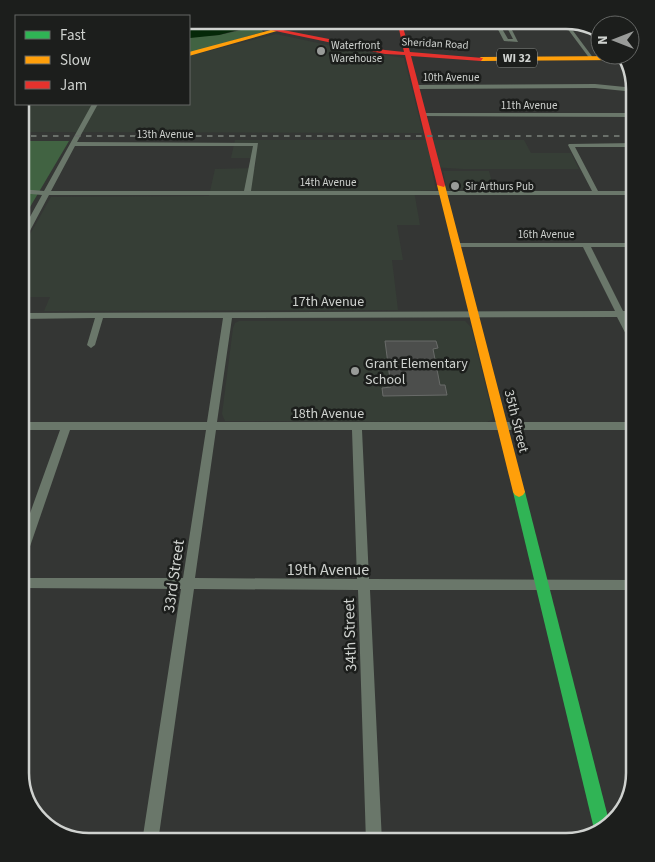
<svg xmlns="http://www.w3.org/2000/svg" width="655" height="862" viewBox="0 0 655 862" font-family="'Source Sans 3',sans-serif">
<style>
.built{fill:#363e36}
.green{fill:#416342}
.water{fill:#052808}
.building{fill:#4c4e4c;stroke:#696b69}
.lines{fill:none;stroke-linecap:round;stroke-linejoin:round}
.street{fill:#6a776a;fill-rule:evenodd}
.fast{fill:#30b455;fill-rule:evenodd}
.slow{fill:#ff9f0a;fill-rule:evenodd}
.jam{fill:#e5322d;fill-rule:evenodd}
.rail{stroke:#6a706a;stroke-width:2;stroke-dasharray:5.5 5.5;stroke-linecap:butt}
.poi-dot{fill:#999b99;stroke:#1c1e1c;stroke-width:2}
.labels{text-anchor:middle;stroke-width:5;stroke-linejoin:round;paint-order:stroke}
.far-street-label{font-size:11px;fill:#cfd2cf;stroke:#1c1e1c}
.far-poi-label{font-size:11px;fill:#cfd2cf;stroke:#1c1e1c;text-anchor:start}
.shield{fill:#1c1e1c;stroke:#999c99;stroke-width:1}
.shield-label{font-size:12px;font-weight:bold;fill:#cfd2cf}
.street-label{font-size:14px;fill:#cfd2cf;stroke:#1c1e1c}
.poi-label{font-size:14px;fill:#cfd2cf;stroke:#1c1e1c;text-anchor:start}
.near-street-label{font-size:16px;fill:#cfd2cf;stroke:#1c1e1c}
.rim{fill:none;stroke:#cfd2cf;stroke-width:2.5}
</style>
<rect width="100%" height="100%" fill="#343634"/>
<path class="built" d="M276 34 332 46 404 58 423 133 20 132V104H189V56Z
M235 140H524L531 153H571L579 169H463L431 167 436 190 414 191 420 225H397L403 260H392L398 310 44 311 50 297H20V252L51 197 209 196 215 169 255 168 256 158H231Z
M443 171H489L494 189 447 190Z
M239 321H465L471 327 493 416 492 420 486 422 225 421 222 414 233 328 235 323Z"/>
<path class="green" d="M250 28 262 30 263 32 189 53V37L219 35Z
M20 141H69L20 224Z"/>
<path class="water" d="M189 20 237 26 252 20H287L265 23 219 35 190 38 189 37Z"/>
<path class="building" d="M385 341H436L438 348 433 349 440 385H445L447 395 383 396 382 388 391 387Z"/>
<g class="lines">
<path class="street" d="M493 20H497L508 39H513L503 20H507L518 42 504 41Z
M561 20H565L594 59H590Z
M595 84 635 88V92L595 88 416 89 413 87 416 85Z
M92 104H98L77 142 258 143 251 191H592L568 145 569 144 635 143V147H575L598 191H635V195H49L24 242 20 244V235L42 195 20 193V189L44 191ZM75 146H253L244 191H51Z
M423 113H635V117L421 116 420 115Z
M453 243H635V247H591L623 311H635V317H626L635 335V347L631 344 617 317 232 318 217 422H635V430H362L369 579 635 580V590H370L382 842H366L358 590 194 589 158 842H142L181 589 20 588V578H183L206 430H70L26 558 24 562 20 563V541L60 430H20V422H207L223 318H103L95 345 91 348 87 345 95 318 20 319V313L615 311 583 247H453ZM216 430H352L357 579 195 578Z"/>
<path class="fast" d="M519 487 523 489 525 492 610 825 604 831 595 833 513 492 515 489Z"/>
<path class="slow" d="M308 20H316L189 56V52Z
M625 56 626 60 481 61 478 59 481 57Z
M438 183 445 185 525 492 523 495 519 497 515 495 513 492 437 185Z"/>
<path class="jam" d="M223 20H233L385 50 404 52 397 20H401L410 52 483 58 481 61 411 56 445 185 444 187 437 185 405 55 385 54Z"/>
<path class="rail" d="M20 136H635"/>
</g>
<g class="poi-dot">
<circle cx="321" cy="51" r="5"/>
<circle cx="455" cy="186" r="5"/>
<circle cx="355" cy="371" r="5"/>
</g>
<g class="labels">
<g class="far-street-label">
<text transform="translate(435 43) rotate(3)" y="4">Sheridan Road</text>
<text x="451" y="81">10th Avenue</text>
<text x="529" y="109">11th Avenue</text>
<text x="165" y="138">13th Avenue</text>
<text x="328" y="186">14th Avenue</text>
<text x="546" y="238">16th Avenue</text>
</g>
<g class="far-poi-label">
<text x="331" y="49">Waterfront<tspan x="331" dy="13">Warehouse</tspan></text>
<text x="465" y="190">Sir Arthurs Pub</text>
</g>
<rect class="shield" x="497" y="48.5" width="40" height="19" rx="4"/>
<g class="shield-label">
<text x="517" y="62">WI 32</text>
</g>
<g class="street-label">
<text x="328" y="306">17th Avenue</text>
<text x="328" y="418">18th Avenue</text>
<text transform="translate(517 421) rotate(76)" y="5">35th Street</text>
</g>
<g class="poi-label">
<text x="365" y="368">Grant Elementary<tspan x="365" dy="16">School</tspan></text>
</g>
<g class="near-street-label">
<text x="328" y="575">19th Avenue</text>
<text transform="translate(173 576) rotate(-82)" y="6">33rd Street</text>
<text transform="translate(349 635) rotate(-92)" y="6">34th Street</text>
</g>
</g>
<path d="M0 0H655V862H0ZM89 29H566A60 60 0 0 1 626 89V773A60 60 0 0 1 566 833H89A60 60 0 0 1 29 773V89A60 60 0 0 1 89 29Z" fill="#1c1e1c" fill-rule="evenodd"/>
<path class="rim" d="M89 29H566A60 60 0 0 1 626 89V773A60 60 0 0 1 566 833H89A60 60 0 0 1 29 773V89A60 60 0 0 1 89 29Z"/>
<rect x="15" y="15" width="175" height="90" fill="#1c1e1c" stroke="#646664"/>
<rect x="25" y="31" width="25" height="8" fill="#30b455" stroke="#646664"/>
<text x="60" y="40" font-size="15" fill="#cfd2cf">Fast</text>
<rect x="25" y="56" width="25" height="8" fill="#ff9f0a" stroke="#646664"/>
<text x="60" y="65" font-size="15" fill="#cfd2cf">Slow</text>
<rect x="25" y="81" width="25" height="8" fill="#e5322d" stroke="#646664"/>
<text x="60" y="90" font-size="15" fill="#cfd2cf">Jam</text>
<g transform="translate(615 40) rotate(270)"><circle r="24" fill="#1c1e1c" stroke="#646664"/>
<path d="M0-4L9 19L0 12L-9 19Z" fill="#999b99"/>
<text y="-8" font-size="14" font-weight="bold" text-anchor="middle" fill="#cfd2cf">N</text>
</g>
</svg>
